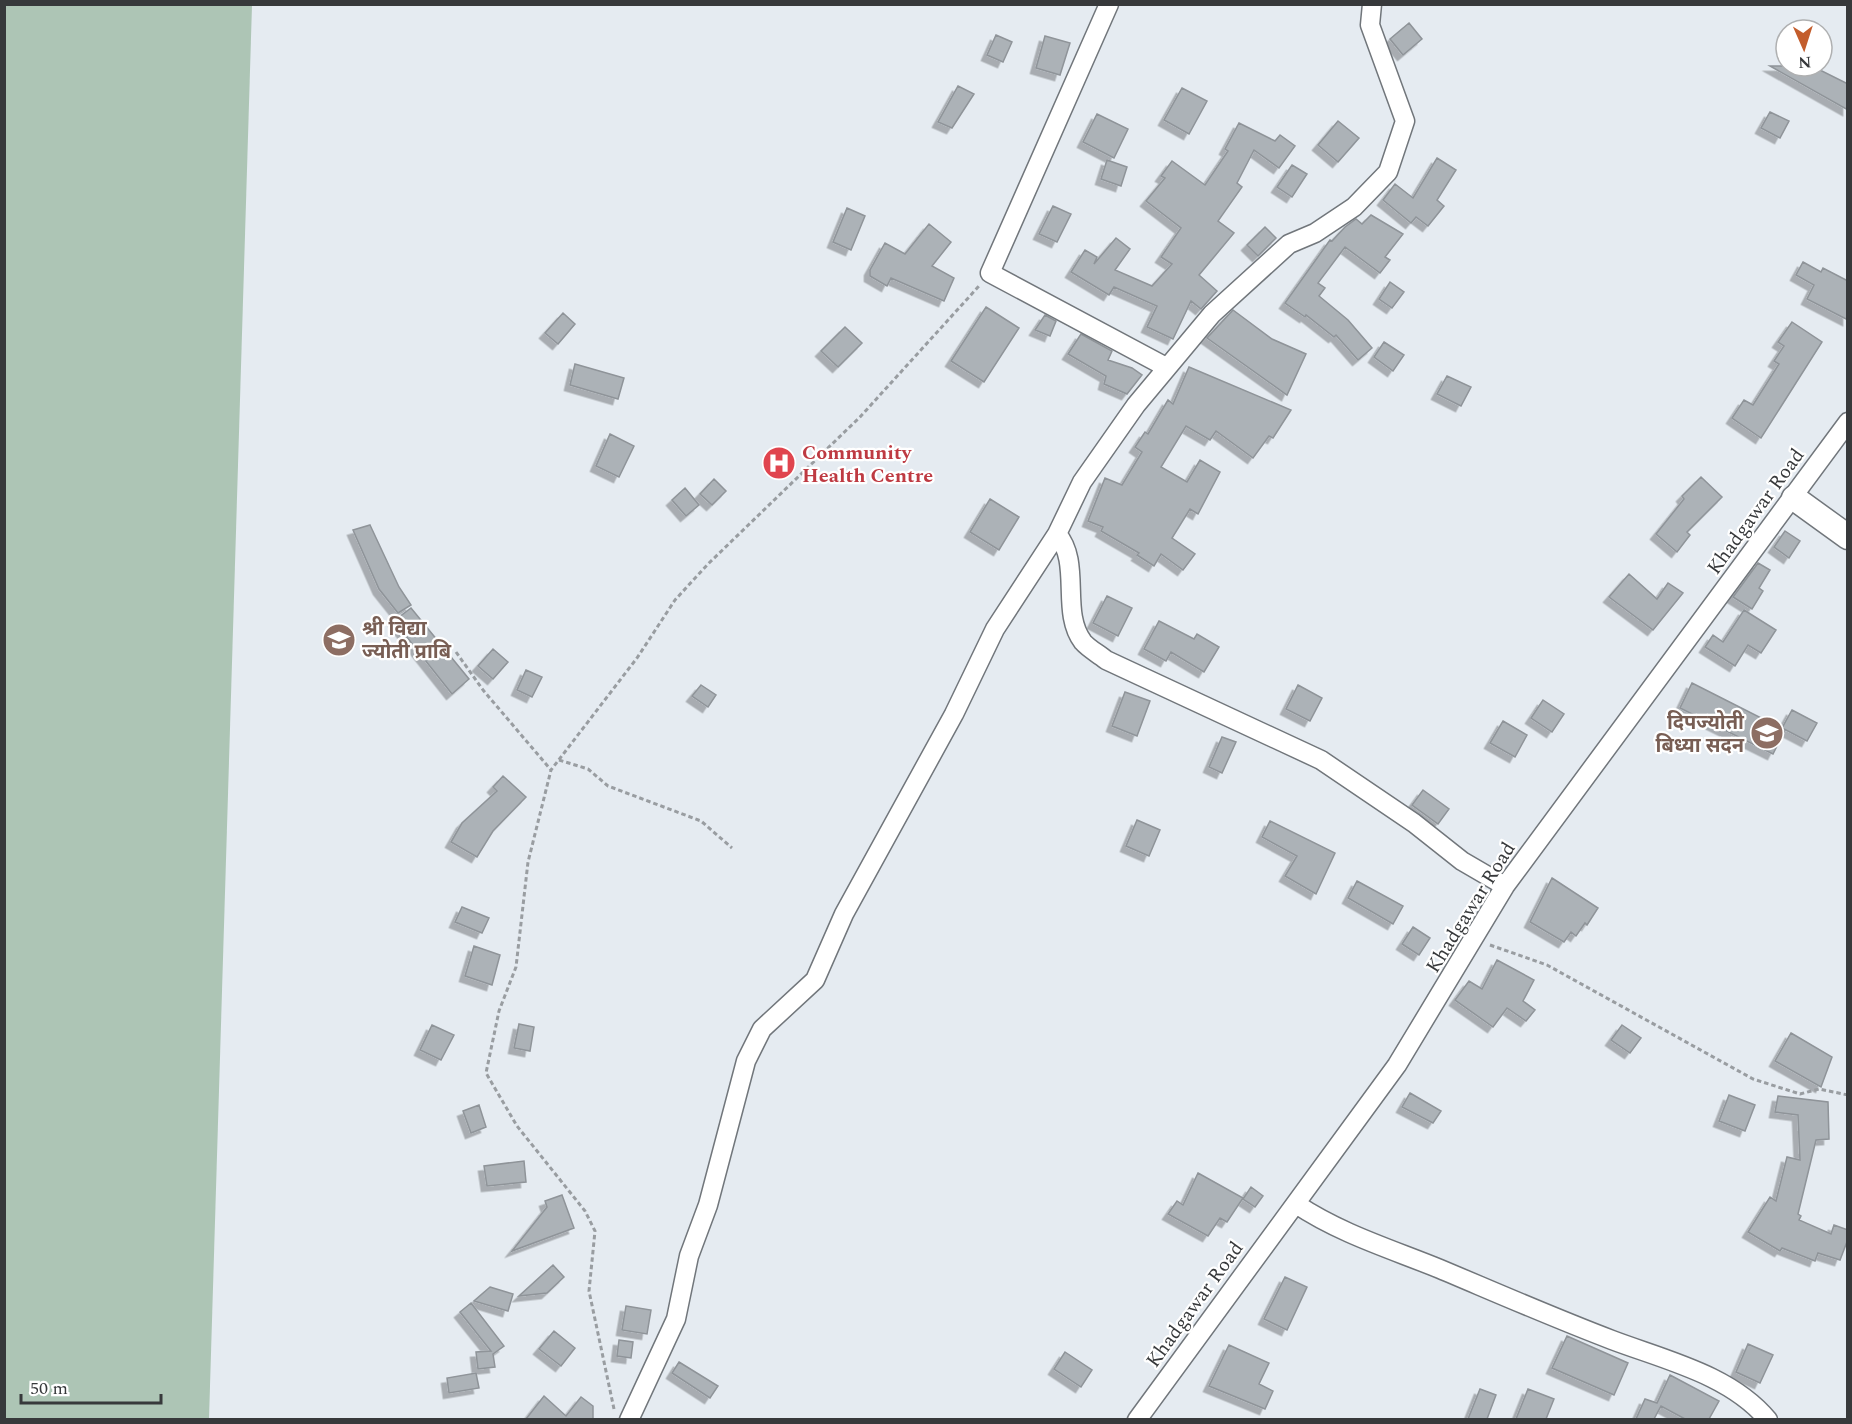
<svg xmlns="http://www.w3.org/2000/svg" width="1852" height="1424" viewBox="0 0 1852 1424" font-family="Spectral,'Noto Sans Devanagari',serif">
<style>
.green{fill:#adc5b5}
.building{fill:#acb2b7;stroke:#8f9499;stroke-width:1.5;filter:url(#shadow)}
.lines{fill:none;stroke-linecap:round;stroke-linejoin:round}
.minor-casing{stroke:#71767b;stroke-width:21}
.tertiary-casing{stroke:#71767b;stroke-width:27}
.path{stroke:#999da1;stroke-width:3;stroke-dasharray:4.5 3;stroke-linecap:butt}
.minor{stroke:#fff;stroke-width:18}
.tertiary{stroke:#fff;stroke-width:24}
.labels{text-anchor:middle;stroke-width:4.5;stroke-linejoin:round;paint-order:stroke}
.health-label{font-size:20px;font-weight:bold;fill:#be3a42;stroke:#fff;text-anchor:start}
.street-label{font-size:20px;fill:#37393b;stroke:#fff}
.education-label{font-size:20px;font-weight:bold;fill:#785e54;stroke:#fff;text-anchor:start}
</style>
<defs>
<filter id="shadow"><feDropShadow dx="-5.5" dy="5.5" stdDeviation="0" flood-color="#0004"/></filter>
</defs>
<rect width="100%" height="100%" fill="#e5ebf1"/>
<path class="green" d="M5 4 252 5 209 1419H5Z"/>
<path class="building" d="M1409 23 1422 39 1403 55 1390 39Z
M996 35 1012 42 1003 62 987 55Z
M1045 36 1070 43 1060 75 1036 68Z
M1770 66H1812L1848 84V110Z
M958 86 974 94 952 128 938 122Z
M1182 88 1207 101 1189 134 1164 120Z
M1770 112 1789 121 1780 138 1761 128Z
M1097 114 1128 129 1114 158 1083 142Z
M1338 121 1359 138 1338 162 1318 145Z
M1239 123 1275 141 1280 135 1295 146 1279 168 1254 150 1237 183 1242 187 1218 221 1234 233 1199 275 1217 291 1201 309 1191 301 1173 339 1147 327 1157 306 1114 287 1109 295 1071 272 1085 250 1097 257 1094 264 1116 238 1130 249 1115 270 1152 286 1172 264 1161 257 1181 228 1146 201 1165 178 1161 176 1172 161 1205 185 1228 151 1225 149Z
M1437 158 1456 170 1437 200 1444 206 1428 226 1416 217 1411 223 1383 200 1395 184 1413 198Z
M1107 160 1127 167 1121 186 1101 179Z
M1292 165 1307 174 1292 197 1277 187Z
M1053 206 1071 214 1057 242 1039 234Z
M847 208 865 216 851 250 833 242Z
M1371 215 1403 234 1385 257 1390 260 1380 273 1345 247 1318 283 1325 288 1319 296 1348 320 1372 348 1358 360 1336 335 1334 337 1306 315 1305 317 1285 303 1330 240 1332 241 1345 227 1356 219 1362 224Z
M929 224 951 242 932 266 954 278 944 301 891 278 887 286 870 276V270L885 243 905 254Z
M1265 227 1276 238 1258 256 1247 245Z
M1803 262 1821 272 1823 268 1848 281V320L1807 299 1814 285 1796 275Z
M1390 282 1404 292 1392 308 1379 299Z
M986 307 1019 328 984 382 951 361Z
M1233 310 1272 339 1306 354 1287 395 1207 338Z
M563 313 575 324 558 344 545 333Z
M1045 315 1056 321 1050 336 1035 330Z
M1792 322 1822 342 1761 438 1732 418 1744 400 1753 405 1779 364 1774 361 1784 346 1778 342Z
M845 327 862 343 838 367 821 351Z
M1081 334 1112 351 1108 360 1132 368 1142 375 1127 394 1104 384 1106 376 1068 354Z
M1384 342 1404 355 1393 371 1374 357Z
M575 364 624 378 618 399 570 385Z
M1189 367 1291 410 1273 438 1269 436 1253 458 1216 431 1210 440 1186 426 1161 467 1187 482 1200 460 1220 472 1198 514 1190 509 1172 538 1195 554 1183 570 1161 554 1154 566 1137 555 1139 553 1101 531 1103 527 1088 521 1105 478 1122 485 1142 452 1135 447 1145 432 1148 434 1168 400 1173 404Z
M1447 376 1471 387 1461 406 1437 394Z
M610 434 634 446 619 477 596 466Z
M1701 477 1722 497 1687 532 1690 535 1677 552 1656 534 1684 499 1682 496Z
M714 479 726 491 712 505 700 494Z
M685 488 699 505 686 516 672 500Z
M990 499 1019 517 999 550 970 532Z
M370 525 399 587 411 605 398 613 379 589 353 530Z
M1785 531 1800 541 1789 558 1774 547Z
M1758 563 1770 570 1759 588 1763 591 1752 609 1733 597Z
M1629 574 1657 599 1668 583 1683 593 1653 630 1609 597Z
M1107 596 1132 608 1118 636 1093 623Z
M411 608 469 679 452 694 394 621Z
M1744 610 1776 630 1761 653 1748 645 1735 666 1705 647 1713 635 1723 642Z
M1159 621 1194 639 1197 634 1219 647 1204 672 1171 652 1166 661 1144 649Z
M493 649 508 662 493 679 478 666Z
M526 670 542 677 532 697 517 690Z
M1692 683 1785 730 1773 754 1680 708Z
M701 685 716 695 708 707 692 696Z
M1298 685 1322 698 1310 721 1286 709Z
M1125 692 1150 701 1137 736 1112 726Z
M1543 700 1564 714 1552 732 1531 718Z
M1792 710 1817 723 1807 741 1782 728Z
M1503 721 1527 735 1515 757 1490 743Z
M1222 737 1236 742 1222 773 1209 767Z
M503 776 526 797 493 831 477 857 451 842 462 823 497 791 493 787Z
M1423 790 1449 809 1438 824 1412 805Z
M1137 820 1160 830 1149 856 1126 846Z
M1270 821 1335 853 1316 894 1285 876 1297 856 1262 837Z
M1552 878 1598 908 1587 925 1585 923 1576 936 1571 932 1564 942 1530 922Z
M1357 881 1403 906 1393 924 1348 898Z
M462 907 489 918 482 933 455 922Z
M1413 927 1430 938 1419 955 1402 944Z
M474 946 500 955 492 985 465 976Z
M1497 960 1534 980 1523 1001 1535 1010 1526 1021 1507 1008 1493 1027 1455 1000 1469 981 1482 989Z
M519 1024 534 1027 530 1051 514 1048Z
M432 1025 454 1035 441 1060 420 1050Z
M1622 1025 1641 1038 1630 1053 1611 1040Z
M1791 1033 1832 1057 1821 1087 1775 1061Z
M1410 1093 1441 1111 1433 1123 1402 1107Z
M1729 1095 1755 1105 1745 1131 1719 1121Z
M1778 1096 1828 1102 1829 1139 1816 1140 1798 1214 1801 1216 1799 1220 1831 1234 1834 1225 1848 1230V1239L1840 1260 1818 1253 1815 1261 1782 1248 1780 1251 1748 1232 1770 1197 1776 1201 1787 1157 1800 1160 1798 1115 1775 1112Z
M479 1105 486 1127 471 1133 463 1111Z
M524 1161 526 1182 487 1186 484 1166Z
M1198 1173 1243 1198 1227 1222 1220 1218 1208 1236 1168 1214 1177 1201 1183 1205Z
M1251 1187 1263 1196 1255 1207 1243 1199Z
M562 1195 574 1228 512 1251 547 1207 545 1201Z
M553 1265 564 1277 547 1293 519 1296Z
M1285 1277 1307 1287 1287 1330 1264 1319Z
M490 1287 513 1294 508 1311 474 1301Z
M471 1303 504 1346 493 1354 495 1367 478 1369 476 1352 491 1351 460 1312Z
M626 1306 651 1310 647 1334 622 1330Z
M554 1331 575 1348 561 1366 539 1349Z
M1567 1336 1628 1363 1614 1395 1552 1368Z
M619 1340 633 1342 631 1358 617 1356Z
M1748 1344 1773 1355 1760 1383 1736 1372Z
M1229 1345 1269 1363 1259 1384 1273 1391 1265 1409 1209 1386Z
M1065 1352 1092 1370 1081 1387 1054 1369Z
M679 1362 718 1386 710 1398 672 1373Z
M476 1373 479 1388 449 1393 447 1378Z
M1670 1375 1719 1401 1709 1419H1685L1661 1406 1654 1419H1636L1645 1399 1657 1403Z
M1480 1389 1496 1395 1487 1419H1468Z
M1528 1389 1554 1399 1546 1419H1516Z
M544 1396 566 1416 581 1397 593 1406V1419H526Z"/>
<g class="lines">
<g class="minor-casing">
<path id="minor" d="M1109 4 990 273 1166 367
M1057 534C1082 563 1060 612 1083 642 1089 649 1099 654 1106 660L1321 760 1414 823 1462 861 1505 886
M1296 1204C1341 1234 1391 1249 1440 1269 1497 1293 1554 1318 1612 1340 1665 1360 1731 1375 1768 1420
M629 1420 676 1319 689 1256 708 1205 746 1061 762 1029 815 980 844 914 954 714 995 629 1057 534 1082 482 1136 405 1212 314 1289 244 1315 233 1354 207 1388 172 1405 121 1370 25 1372 4
M1137 1420 1397 1065 1505 886 1848 422"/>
</g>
<g class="tertiary-casing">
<path id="tertiary" d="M1794 498 1848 537"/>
</g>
<path class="path" d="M456 652 483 690 551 770
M559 760 588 769 608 786 701 821 732 848
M1490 945 1547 965 1753 1079 1800 1094 1819 1089 1848 1095
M614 1409 589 1291 595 1231 585 1211 517 1126 486 1073 499 1011 516 967 528 862 551 770 637 658 675 600 708 564 860 417 979 286"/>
<use href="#minor" class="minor"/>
<use href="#tertiary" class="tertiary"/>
</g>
<defs>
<g id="hospital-disc" transform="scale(1.725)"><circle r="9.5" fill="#e0444e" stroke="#fff"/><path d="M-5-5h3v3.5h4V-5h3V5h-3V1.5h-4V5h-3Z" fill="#fff"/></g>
<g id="school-disc" transform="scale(1.725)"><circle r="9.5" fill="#8d6e63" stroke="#fff"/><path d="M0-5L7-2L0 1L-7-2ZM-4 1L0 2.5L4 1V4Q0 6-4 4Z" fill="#fff"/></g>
</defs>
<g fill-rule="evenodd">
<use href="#hospital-disc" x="779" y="463"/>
<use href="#school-disc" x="339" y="640"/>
<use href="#school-disc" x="1767" y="733"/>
</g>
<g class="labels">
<g class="health-label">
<text x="802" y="459">Community<tspan x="802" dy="23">Health Centre</tspan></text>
</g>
<g class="street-label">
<text transform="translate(1755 511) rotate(-54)" y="7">Khadgawar Road</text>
<text transform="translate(1470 907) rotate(-58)" y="7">Khadgawar Road</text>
<text transform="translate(1194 1304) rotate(-54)" y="7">Khadgawar Road</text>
</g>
<g class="education-label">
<text x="362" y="635">श्री विद्या<tspan x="362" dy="23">ज्योती प्राबि</tspan></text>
<text x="1744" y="729" text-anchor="end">दिपज्योती<tspan x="1744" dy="23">बिध्या सदन</tspan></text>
</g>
</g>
<rect width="1852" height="1424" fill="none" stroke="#37393b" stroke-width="12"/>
<g transform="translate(1804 48) rotate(177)"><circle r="28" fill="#ffffff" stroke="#afb0b1" stroke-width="1.5"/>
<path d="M0-4.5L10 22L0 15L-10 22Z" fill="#c35d2c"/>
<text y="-9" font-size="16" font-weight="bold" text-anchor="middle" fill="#37393b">N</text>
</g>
<path d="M21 1394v9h140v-9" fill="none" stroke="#37393b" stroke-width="3"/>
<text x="30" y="1394" font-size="18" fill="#37393b" stroke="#ffffff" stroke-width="4.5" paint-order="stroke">50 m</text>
</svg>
